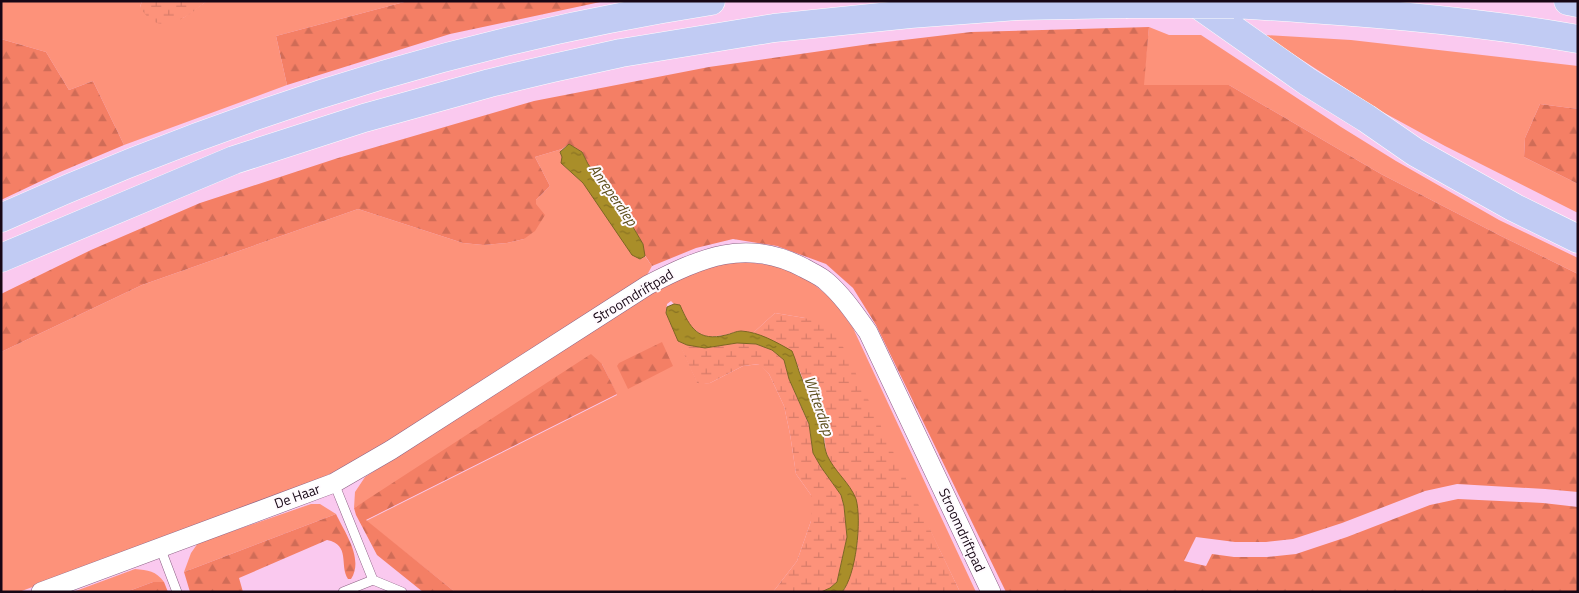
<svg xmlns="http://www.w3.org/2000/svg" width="1579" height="593" viewBox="0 0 1579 593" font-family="'Titillium Web',sans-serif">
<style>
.grass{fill:#fd927a}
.forest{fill:url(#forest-firs)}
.wetland{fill:url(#wetland-marsh)}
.water{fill:url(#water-ripples);stroke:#7d6623}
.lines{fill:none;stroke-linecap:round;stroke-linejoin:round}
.service-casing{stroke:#8c6184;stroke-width:10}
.minor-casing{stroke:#8c6184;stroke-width:20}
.motorway-casing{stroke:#fff;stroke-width:29}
.service{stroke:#fff;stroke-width:9}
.minor{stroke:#fff;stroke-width:19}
.motorway{stroke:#c1cbf3;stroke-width:28}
.motorway-bridge-casing{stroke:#fff;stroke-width:29;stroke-linecap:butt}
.motorway-bridge{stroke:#c1cbf3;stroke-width:28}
.labels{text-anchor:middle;stroke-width:4;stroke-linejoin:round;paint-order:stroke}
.street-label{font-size:14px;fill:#170715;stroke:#fffafe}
.water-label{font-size:15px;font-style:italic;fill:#5a4c18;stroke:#fffafe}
</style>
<defs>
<pattern id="forest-firs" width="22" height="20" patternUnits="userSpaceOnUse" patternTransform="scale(1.25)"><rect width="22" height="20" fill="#f47f65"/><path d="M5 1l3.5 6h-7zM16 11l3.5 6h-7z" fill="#d06c57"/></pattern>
<pattern id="wetland-marsh" width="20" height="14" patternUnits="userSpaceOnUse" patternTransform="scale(1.25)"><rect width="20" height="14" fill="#fd927a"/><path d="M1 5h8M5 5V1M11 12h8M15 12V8" fill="none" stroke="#d87c69"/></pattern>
<pattern id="water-ripples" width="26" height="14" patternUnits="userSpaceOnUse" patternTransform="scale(1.25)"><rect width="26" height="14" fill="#a98e29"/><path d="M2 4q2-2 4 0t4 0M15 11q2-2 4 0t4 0" fill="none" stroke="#897222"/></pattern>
</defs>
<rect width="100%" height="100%" fill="#fac9ef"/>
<path class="grass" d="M1 1H142L140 7 183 18 207 1H408L276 36 287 85 124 145 93 81 69 90 46 52 1 39Z
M1149 27 1169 35H1201L1341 127 1396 161 1499 220 1578 258V274L1499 235 1381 174 1229 85H1143Z
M1264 35 1351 40 1578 66V109L1540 104 1525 138 1524 157 1578 184V213L1445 146 1379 110Z
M562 149 560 152 562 157V164L583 183 640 259 645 256 652 266 647 275 397 437 355 462 309 484 19 592H1V352L142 285 358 209 463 243 483 245 507 243 524 239 536 200 550 186 535 157Z
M736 261 778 266 811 282 832 299 853 328 976 592H960L930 530 805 318 775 313 753 333 739 331 725 335 709 337 700 334 688 324 680 305 674 304 671 301 667 304 666 313 698 384 710 383 743 366 760 364 769 374 784 406 790 434 796 474 811 495V521L797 561 773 592H455L366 521 617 395 602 364 354 508 355 492 365 477 662 287 705 267Z
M311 504H320L336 514 184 572 191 553 198 543Z
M135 569C148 570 156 571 164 582H153L126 592H73Z"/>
<path class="forest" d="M408 1H605L450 34 287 85 276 36Z
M1149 27 1144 85H1229L1381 174 1499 235 1578 274V492L1545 489 1457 484 1425 491 1342 523 1293 539 1266 542H1235L1196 537 1184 561 1206 566 1212 554 1234 557H1267L1296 554 1347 537 1430 505 1458 499 1543 503 1578 507V592H1006L876 325 853 288 826 264 777 246 733 239 696 248 652 266 644 254 643 244 630 222 588 164 582 152 569 144 562 149 535 157 550 186 536 200V204L545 215 535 231 524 239 507 243 483 245 463 243 358 209 142 285 1 352V294L91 250 200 203 338 158 534 101 709 67 870 44 971 32Z
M1 39 46 52 69 90 93 81 124 145 60 172 1 200Z
M1540 104 1578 109V184L1524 157 1525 138Z
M662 342 673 366 628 389 617 366 619 363Z
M591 354 602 364 617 394 366 520 455 592H423L377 555 356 515 354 508Z
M336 514C345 533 364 559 351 579H348C339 565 351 545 327 540L239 578 243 592H190L184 572Z
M153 582H164L168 592H126Z"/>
<path class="wetland" d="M142 1H207C185 18 160 40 140 7Z
M775 313 805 318 835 330 960 592H842L845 588 857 546 858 524 856 500 847 484 832 466 826 452 824 434 797 364 753 333Z
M678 341 687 345H721L737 343 756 344 772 350 784 360 789 379 809 425 813 453 821 467 841 495 844 506 847 537 837 582 830 588 821 592H773L797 561 811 521V495L796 474 790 434 784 406 769 374 759 364 743 366 710 383 698 385Z"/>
<path class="water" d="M569 144 582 152 588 164 630 222 643 244 645 256 640 259 632 255 583 183 561 163 562 157 560 152Z
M674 304 680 305C690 328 698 342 726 335 731 334 736 331 741 331 759 332 776 342 792 351 796 360 798 370 802 379 807 393 816 407 821 421 824 432 823 445 827 455 834 471 850 483 856 499 862 520 856 576 842 592H821L830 588 837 582 847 537 844 506 841 495 821 467 813 453 809 424 789 379 784 360 772 350 756 344 737 343 705 348 687 345 678 341 666 313 667 307Z"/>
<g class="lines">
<g class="service-casing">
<path id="service" d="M334 483 373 580 343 592
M160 547 177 592
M373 580 402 592"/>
</g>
<g class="minor-casing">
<path id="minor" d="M41 592 334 483 391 450 648 285C701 258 746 237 804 268 811 272 821 276 827 282 843 296 855 314 868 332L991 592"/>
</g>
<g class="motorway-casing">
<path id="motorway" d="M1193 1 1308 82 1366 118 1415 152 1515 208 1578 239
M1568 1 1578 3
M1234 4C1349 11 1464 19 1578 39
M1 218C226 116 467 39 711 1
M1 258 234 160 364 118 490 83 553 68 621 53 774 28 910 14 1017 6 1126 4"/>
</g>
<use href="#service" class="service"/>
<use href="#minor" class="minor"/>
<use href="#motorway" class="motorway"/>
<g class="motorway-bridge-casing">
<path id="motorway-bridge" d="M1126 4H1234"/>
</g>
<use href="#motorway-bridge" class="motorway-bridge"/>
</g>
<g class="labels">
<g class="street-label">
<text transform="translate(633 296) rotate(-31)" y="5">Stroomdriftpad</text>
<text transform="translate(297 496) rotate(-20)" y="5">De Haar</text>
<text transform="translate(962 530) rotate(65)" y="5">Stroomdriftpad</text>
</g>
<g class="water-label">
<text transform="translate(613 195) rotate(55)" y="5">Anreperdiep</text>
<text transform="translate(819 406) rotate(71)" y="5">Witterdiep</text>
</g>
</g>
<rect width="1579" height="593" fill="none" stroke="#170715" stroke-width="5"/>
</svg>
